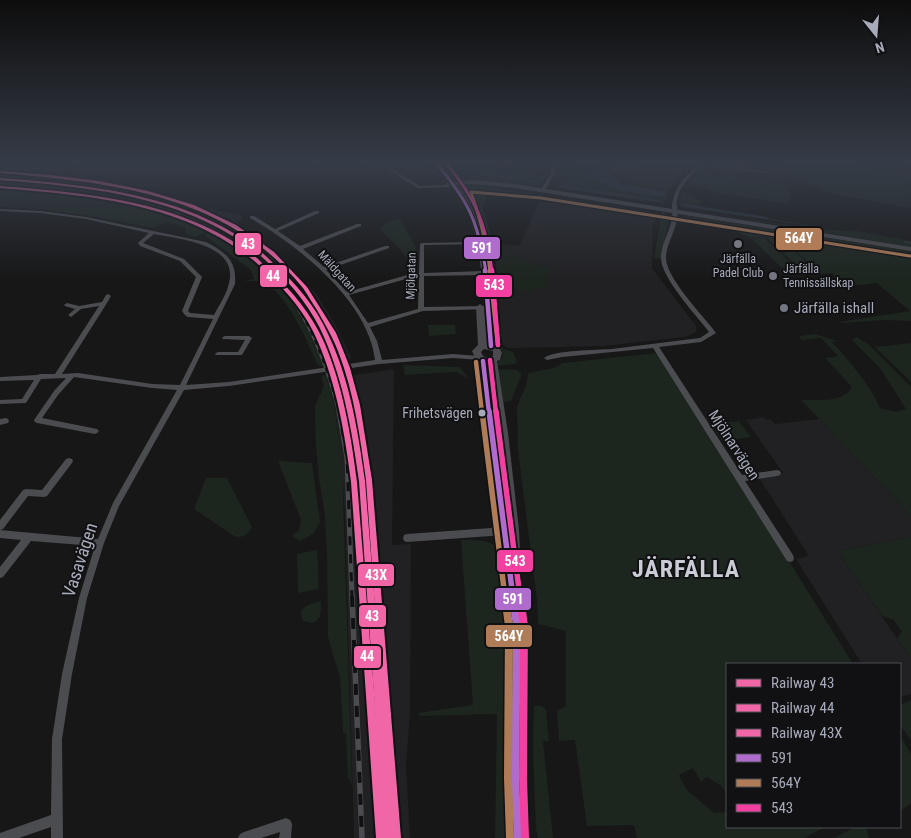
<svg xmlns="http://www.w3.org/2000/svg" width="911" height="838" viewBox="0 0 911 838" font-family="'Roboto Condensed',sans-serif">
<style>
.built{fill:#212123}
.green{fill:#1d251f;fill-rule:evenodd}
.water{fill:#29313a}
.lines{fill:none;stroke-linecap:round;stroke-linejoin:round}
.stream{stroke:#29313a;stroke-width:2}
.street{fill:#4b4c50;fill-rule:evenodd}
.secondary{fill:#4a4a4f;fill-rule:evenodd}
.rail-far2-casing{stroke:#4b4c50;stroke-width:3}
.rail-far1-casing{stroke:#4b4c50;stroke-width:5}
.rail-casing{stroke:#4b4c50;stroke-width:5.5}
.rail-far2{stroke:#111113;stroke-width:2;stroke-dasharray:5;stroke-linecap:butt}
.rail-far1{stroke:#111113;stroke-width:3;stroke-dasharray:9;stroke-linecap:butt}
.rail{stroke:#111113;stroke-width:4;stroke-dasharray:11;stroke-linecap:butt}
.bus-1-far3-casing{stroke:#111113;stroke-width:5.5}
.bus-1-far2-casing{stroke:#111113;stroke-width:8}
.bus-1-far1-casing{stroke:#111113;stroke-width:9}
.bus-1-casing{stroke:#111113;stroke-width:11}
.bus-2-far3-casing{stroke:#111113;stroke-width:5.5}
.bus-2-far2-casing{stroke:#111113;stroke-width:8}
.bus-2-far1-casing{stroke:#111113;stroke-width:9}
.bus-2-casing{stroke:#111113;stroke-width:11}
.bus-3-far3-casing{stroke:#111113;stroke-width:5.5}
.bus-3-far2-casing{stroke:#111113;stroke-width:8}
.bus-3-far1-casing{stroke:#111113;stroke-width:9}
.bus-3-casing{stroke:#111113;stroke-width:11}
.bus-1-far3{stroke:#b06ccc;stroke-width:3}
.bus-1-far2{stroke:#b06ccc;stroke-width:4.5}
.bus-1-far1{stroke:#b06ccc;stroke-width:5.5}
.bus-1{stroke:#b06ccc;stroke-width:8}
.bus-2-far3{stroke:#b07c57;stroke-width:3}
.bus-2-far2{stroke:#b07c57;stroke-width:4.5}
.bus-2-far1{stroke:#b07c57;stroke-width:5.5}
.bus-2{stroke:#b07c57;stroke-width:8}
.bus-3-far3{stroke:#f240a1;stroke-width:3}
.bus-3-far2{stroke:#f240a1;stroke-width:4.5}
.bus-3-far1{stroke:#f240a1;stroke-width:5.5}
.bus-3{stroke:#f240a1;stroke-width:8}
.rail-1-casing{stroke:#111113;stroke-width:4}
.rail-2-casing{stroke:#111113;stroke-width:4}
.rail-3-casing{stroke:#111113;stroke-width:4}
.rail-1{fill:#f166a7;fill-rule:evenodd}
.rail-2{fill:#f166a7;fill-rule:evenodd}
.rail-3{fill:#f166a7;fill-rule:evenodd}
.poi-dot{fill:#757780;stroke:#111113;stroke-width:2}
.bus-dot{fill:#a7abb9;stroke:#111113;stroke-width:2}
.labels{text-anchor:middle;stroke-width:4;stroke-linejoin:round;paint-order:stroke}
.far-poi-label{font-size:12px;fill:#a7abb9;stroke:#111113}
.far-street-label{font-size:12px;fill:#a7abb9;stroke:#111113}
.bus-label{font-size:14px;fill:#a7abb9;stroke:#111113;text-anchor:end}
.poi-label{font-size:15px;fill:#a7abb9;stroke:#111113;text-anchor:start}
.street-label{font-size:15px;fill:#a7abb9;stroke:#111113}
.near-street-label{font-size:18px;fill:#a7abb9;stroke:#111113}
.near-district-label{font-size:24px;font-weight:bold;letter-spacing:1px;fill:#c9cbd5;stroke:#111113}
.line-badge{stroke:#111113;stroke-width:2}
.badge-label{font-size:14px;text-anchor:middle;font-weight:bold;fill:#fff}
</style>
<rect width="100%" height="100%" fill="#171717"/>
<path class="built" d="M621 164 685 167 669 190 640 185 629 181 613 168Z
M0 175 67 180 70 178 78 179 75 182 140 192 182 204 241 215 243 218 235 224 287 262 317 295 336 326 351 357 348 363 325 366 310 334 295 308 239 249 216 234 174 214 138 204 67 191 0 185Z
M554 197 658 213 653 225 652 268 696 326V332L685 337 604 346 508 348 500 343 495 243 520 246 539 202 548 203Z
M394 369 392 545 411 544 410 713 406 764 410 838H354L345 513 338 430 334 403 326 375 348 372 355 375Z
M764 417 766 420 771 419 775 424 819 419 911 516V537L837 551 911 659V694L900 697V664H862L796 559 809 556 759 478 783 473 746 420Z"/>
<path class="green" d="M448 163H473L547 175 540 186 523 184 537 187 535 188 470 181 460 180 459 177 498 181 458 175Z
M581 163H595L582 172 562 178 552 186 559 170 583 169Z
M778 163H838L869 169 911 172V208L829 193 801 181Z
M600 164 620 182 669 191 664 204 556 188C562 176 588 172 600 164ZM594 169 622 184 662 197 621 191 586 174Z
M699 170 745 180 784 184 789 190 791 198 786 204 717 193 689 183Z
M0 185 109 197 165 211 209 231 195 237 185 234 186 228 167 222 153 228 97 217 42 209 0 207Z
M475 185 532 193 535 195 531 201 528 199 494 194 488 195 483 208 493 241 489 242 476 198 463 187Z
M684 193 700 200 699 206 826 228 853 229 820 228 680 207 679 199Z
M682 209 823 230 857 231 911 241V247Z
M662 211 669 216 661 259 654 258Z
M682 215 911 251V321L885 320 842 323 839 322 910 311 877 283 834 288 830 283 839 282 832 273 816 274 811 269 814 268 781 236 779 237 812 267 800 269 767 238 770 237 750 238 745 235H741L738 229 708 226V221L680 216Z
M399 218 416 247 414 261H409L395 244 380 229 386 223Z
M211 232C259 255 297 301 316 349 319 355 323 360 325 366H318C308 342 289 299 267 284 261 280 251 282 244 281L254 279 251 270 204 235Z
M764 238 797 269 784 270 752 239Z
M508 255 549 268 546 275 547 288H534L533 291H518L517 287H501L499 265Z
M490 318H494C495 335 493 347 513 352L517 362 515 364 498 366V369L517 370 522 374 511 401 503 402 500 380 495 366 503 356 502 351 494 341Z
M428 325H455L456 334 429 336Z
M815 334 838 341 832 342C850 362 869 383 880 408L896 412 906 409 880 368 852 340 856 337 868 344 911 387V516L801 400C817 399 843 404 852 387L825 358 838 356 821 338 802 340 799 336Z
M911 343V382L875 347Z
M657 353 740 482 853 664H727V778L725 780 727 783V794L722 786 707 777 701 782 693 768 679 775 687 790 714 813 727 812V827H825L804 838H637L634 825 587 826 575 740 559 741 557 711 566 706V631L538 624 537 600 518 450 517 406 526 386 528 374C539 368 553 372 562 363Z
M403 365 460 367 469 379 456 372 405 375Z
M326 375 334 403 342 463 352 785 348 778 346 734 343 732 340 678 328 637 327 555 325 516 319 478 316 447 315 406 324 386 321 376Z
M739 421 751 437 722 441 711 424Z
M278 461 312 463 320 522 313 534 300 541 292 536 299 530 301 520Z
M206 478H227L251 525 252 528C247 535 242 539 234 536L194 509Z
M911 537V659L897 638 902 632 894 620 882 616 837 551Z
M461 540C477 540 489 539 501 550L508 626 507 838H495L497 714 420 716 418 713 473 705Z
M317 550 319 589 298 593 297 554Z
M321 601C321 611 322 619 313 623L303 621C296 607 310 604 321 601Z
M911 700V740L900 725V705Z
M534 706H542L546 710 549 741H543L553 838H538L536 829 533 748Z
M900 736 911 754V803L900 812Z
M855 827H864L867 829 869 838H834Z"/>
<path class="water" d="M594 169 604 170 622 184 665 192V196L662 197 621 191 585 174Z"/>
<g class="lines">
<path class="stream" d="M73 168 92 169
M455 168 538 182
M9 169 67 168
M97 169 313 168 425 165
M559 186 659 201
M683 205 767 218
M905 242 911 243"/>
<path class="street" d="M551 163H555V173L544 192H540V191L551 173Z
M700 163H705C693 174 680 184 677 200 676 206 678 213 677 219 675 232 667 243 666 256 664 277 704 316 716 333L701 342 659 347 742 475 777 470 780 471 781 473 780 475 777 476 745 481 793 555 794 558 793 561 790 562 787 561 653 348 562 357 547 360 544 358C555 350 596 350 612 349 641 345 670 342 700 338L709 332C697 316 659 276 661 256 662 242 670 231 672 219 673 212 671 206 673 200 676 184 689 173 700 163Z
M711 163H720L744 169 768 171 770 172 768 173 744 171Z
M390 169H392L420 186 448 185 450 186 448 187 418 188 390 171Z
M0 209 40 211 86 217 206 242C225 252 237 260 235 284L186 385 229 382 375 360C374 354 373 348 371 342 355 291 295 244 250 218V216H254L275 229 315 211H319V213L278 231 300 246 357 224H361V226L303 249 324 267 385 246H389V248L326 270 347 292 411 274 419 273 420 244 422 243 479 242 481 243 479 244 424 245V273L483 271 486 273 483 275 424 276V307L486 306 489 308 488 309 423 311 370 327 377 341 382 360 453 354 479 356 482 358 481 360 453 358 379 364 229 386 184 390 119 506 104 543 87 598 72 674 62 739 63 838H51V827L19 838H0V833L51 815 52 739 62 674 79 598 95 546 31 541 3 577 0 578V567L21 540 0 538V530L98 539 113 503 177 390 152 388 74 377 58 395 42 418 97 429 99 431 97 433 95 434 37 423 35 422 34 420 54 391 66 378 41 379 26 403 0 404V400L22 399 34 380 0 381V377L37 375 40 374H55L99 306 81 309 71 317 68 315 75 309 65 306 64 305 67 303 79 306 102 302 106 295 108 294 111 296 107 303 62 374 78 373 152 384 180 385 213 319 188 317C185 316 184 313 182 311L196 277 180 261 140 246 138 243 149 233 86 219 40 213 0 211ZM154 234C179 239 239 244 229 283 227 294 219 305 214 315L190 313 188 311 202 277 184 259 143 243ZM419 276 418 309 368 323 349 295 413 277Z
M225 336H249L252 338 242 355H216L215 354 216 353 218 352H238L245 340 223 339 222 338 223 337Z
M6 418 8 419 9 421 8 423 0 425V419Z
M69 458 72 459 73 461 72 463 47 496 44 497 28 496 3 529 0 530V520L23 490 26 489 42 490 66 459Z
M505 527 508 528 509 531 508 534 505 535 407 542 404 541 403 538 404 535 407 534Z
M286 818 290 820 292 824 291 838H279L280 832 261 838H238L240 834 244 832Z"/>
<path class="secondary" d="M433 163H439L455 182 473 180 515 184 911 247V251L515 188 473 184 458 185C492 229 490 292 495 345L499 347 502 353 500 360 497 361 508 433 519 530 524 626 523 778 526 838H510C506 751 512 664 509 577L505 575 503 571 478 361 476 360 472 351 478 345 476 307 480 304 484 307C481 265 479 219 452 186L446 185V183L449 182ZM484 349 493 351V356L488 358 483 356 481 352Z"/>
<g class="rail-far2-casing">
<path id="rail-far2" d="M0 178C52 182 104 185 154 199 263 229 334 301 356 413
M170 211C184 217 199 222 212 229 289 272 318 330 339 413"/>
</g>
<g class="rail-far1-casing">
<path id="rail-far1" d="M339 411 347 458 352 597
M356 411C368 473 373 535 377 597"/>
</g>
<g class="rail-casing">
<path id="rail" d="M352 596 362 838
M377 596 397 838"/>
</g>
<use href="#rail-far2" class="rail-far2"/>
<use href="#rail-far1" class="rail-far1"/>
<use href="#rail" class="rail"/>
<g class="bus-1-far3-casing">
<path id="bus-1-far3" d="M436 163C469 202 478 221 486 272"/>
</g>
<g class="bus-1-far2-casing">
<path id="bus-1-far2" d="M485 270 491 346
M483 361 489 413"/>
</g>
<g class="bus-1-far1-casing">
<path id="bus-1-far1" d="M489 411 513 597"/>
</g>
<g class="bus-1-casing">
<path id="bus-1" d="M513 596 517 626 515 778 518 838"/>
</g>
<g class="bus-2-far3-casing">
<path id="bus-2-far3" d="M490 272C487 244 480 218 471 192L541 198 910 256"/>
</g>
<g class="bus-2-far2-casing">
<path id="bus-2-far2" d="M490 270 498 345
M476 362 482 413"/>
</g>
<g class="bus-2-far1-casing">
<path id="bus-2-far1" d="M482 411 505 597"/>
</g>
<g class="bus-2-casing">
<path id="bus-2" d="M505 596 509 626 508 778 510 838"/>
</g>
<g class="bus-3-far3-casing">
<path id="bus-3-far3" d="M446 163C477 200 486 224 492 272"/>
</g>
<g class="bus-3-far2-casing">
<path id="bus-3-far2" d="M492 270 498 345
M490 360 496 413"/>
</g>
<g class="bus-3-far1-casing">
<path id="bus-3-far1" d="M496 411 520 597"/>
</g>
<g class="bus-3-casing">
<path id="bus-3" d="M520 596 524 626 523 778 525 838"/>
</g>
<use href="#bus-1-far3" class="bus-1-far3"/>
<use href="#bus-1-far2" class="bus-1-far2"/>
<use href="#bus-1-far1" class="bus-1-far1"/>
<use href="#bus-1" class="bus-1"/>
<use href="#bus-2-far3" class="bus-2-far3"/>
<use href="#bus-2-far2" class="bus-2-far2"/>
<use href="#bus-2-far1" class="bus-2-far1"/>
<use href="#bus-2" class="bus-2"/>
<use href="#bus-3-far3" class="bus-3-far3"/>
<use href="#bus-3-far2" class="bus-3-far2"/>
<use href="#bus-3-far1" class="bus-3-far1"/>
<use href="#bus-3" class="bus-3"/>
<g class="rail-1-casing">
<path id="rail-1" d="M0 178C88 185 183 193 256 248 262 252 268 258 273 263 296 283 316 307 328 334 350 380 358 431 365 481L394 838H384L359 481C352 432 344 383 324 337 313 311 294 287 273 267 266 261 260 255 253 250 181 195 87 187 0 180Z"/>
</g>
<g class="rail-2-casing">
<path id="rail-2" d="M0 186C86 193 181 200 253 255 259 259 264 265 269 270 292 290 312 315 324 342 343 386 351 435 357 482L386 838H376L351 482C345 435 337 386 318 342 307 315 287 291 266 272 261 267 255 261 249 257 179 202 85 195 0 188Z"/>
</g>
<g class="rail-3-casing">
<path id="rail-3" d="M0 171 50 175 99 181 148 191 194 205 236 225 274 252 307 287 336 333 343 350 350 368 360 405 372 480 401 838H391V837L366 480C360 436 354 392 338 351 332 336 325 324 317 310 312 303 308 295 303 288 227 194 113 183 1 173Z"/>
</g>
<use href="#rail-1" class="rail-1"/>
<use href="#rail-2" class="rail-2"/>
<use href="#rail-3" class="rail-3"/>
</g>
<linearGradient id="sky" x2="0" y2="1"><stop stop-color="#0d0d0d"/><stop offset="0.58" stop-color="#363c47"/><stop offset="1" stop-color="#363c47" stop-opacity="0"/></linearGradient>
<rect width="911" height="281" fill="url(#sky)"/>
<g class="poi-dot">
<circle cx="738" cy="244" r="5"/>
<circle cx="773" cy="276" r="5"/>
<circle cx="784" cy="308" r="5"/>
</g>
<circle class="bus-dot" cx="482" cy="413" r="4.5"/>
<g class="labels">
<g class="far-poi-label">
<text x="738" y="263">Järfälla<tspan x="738" dy="14">Padel Club</tspan></text>
<text x="783" y="273" text-anchor="start">Järfälla<tspan x="783" dy="14">Tennissällskap</tspan></text>
</g>
<g class="far-street-label">
<text transform="translate(337 271) rotate(48)" y="4">Mäldgatan</text>
<text transform="translate(411 276) rotate(-88)" y="4">Mjölgatan</text>
</g>
<g class="bus-label">
<text x="473" y="418">Frihetsvägen</text>
</g>
<g class="poi-label">
<text x="794" y="313">Järfälla ishall</text>
</g>
<g class="street-label">
<text transform="translate(734 445) rotate(57)" y="5">Mjölnarvägen</text>
</g>
<g class="near-street-label">
<text transform="translate(80 560) rotate(-72)" y="6">Vasavägen</text>
</g>
<g class="near-district-label">
<text x="686" y="577">JÄRFÄLLA</text>
</g>
</g>
<g class="line-badge">
<rect x="775" y="227" width="48" height="24" rx="5" fill="#b07c57"/>
<rect x="234" y="232" width="28" height="24" rx="5" fill="#f166a7"/>
<rect x="463" y="236" width="38" height="24" rx="5" fill="#b06ccc"/>
<rect x="259" y="264" width="29" height="24" rx="5" fill="#f166a7"/>
<rect x="475" y="274" width="38" height="24" rx="5" fill="#f240a1"/>
<rect x="496" y="549" width="38" height="24" rx="5" fill="#f240a1"/>
<rect x="357" y="563" width="38" height="24" rx="5" fill="#f166a7"/>
<rect x="494" y="587" width="38" height="24" rx="5" fill="#b06ccc"/>
<rect x="358" y="604" width="29" height="24" rx="5" fill="#f166a7"/>
<rect x="485" y="624" width="48" height="24" rx="5" fill="#b07c57"/>
<rect x="353" y="645" width="29" height="24" rx="5" fill="#f166a7"/>
</g>
<g class="badge-label">
<text x="799" y="243">564Y</text>
<text x="248" y="249">43</text>
<text x="482" y="253">591</text>
<text x="273" y="281">44</text>
<text x="494" y="290">543</text>
<text x="515" y="566">543</text>
<text x="376" y="580">43X</text>
<text x="513" y="604">591</text>
<text x="372" y="621">43</text>
<text x="509" y="641">564Y</text>
<text x="367" y="661">44</text>
</g>
<rect x="726" y="663" width="175" height="165" fill="#111113" stroke="#4d4f55"/>
<rect x="736" y="679" width="25" height="8" fill="#f166a7" stroke="#4d4f55"/>
<text x="771" y="688" font-size="15" fill="#a7abb9">Railway 43</text>
<rect x="736" y="704" width="25" height="8" fill="#f166a7" stroke="#4d4f55"/>
<text x="771" y="713" font-size="15" fill="#a7abb9">Railway 44</text>
<rect x="736" y="729" width="25" height="8" fill="#f166a7" stroke="#4d4f55"/>
<text x="771" y="738" font-size="15" fill="#a7abb9">Railway 43X</text>
<rect x="736" y="754" width="25" height="8" fill="#b06ccc" stroke="#4d4f55"/>
<text x="771" y="763" font-size="15" fill="#a7abb9">591</text>
<rect x="736" y="779" width="25" height="8" fill="#b07c57" stroke="#4d4f55"/>
<text x="771" y="788" font-size="15" fill="#a7abb9">564Y</text>
<rect x="736" y="804" width="25" height="8" fill="#f240a1" stroke="#4d4f55"/>
<text x="771" y="813" font-size="15" fill="#a7abb9">543</text>
<g transform="translate(876 35) rotate(163)" stroke="#111113" stroke-width="4" paint-order="stroke">
<path d="M0-4L9 19L0 12L-9 19Z" fill="#a7abb9"/>
<text y="-8" font-size="14" font-weight="bold" text-anchor="middle" fill="#a7abb9">N</text>
</g>
</svg>
